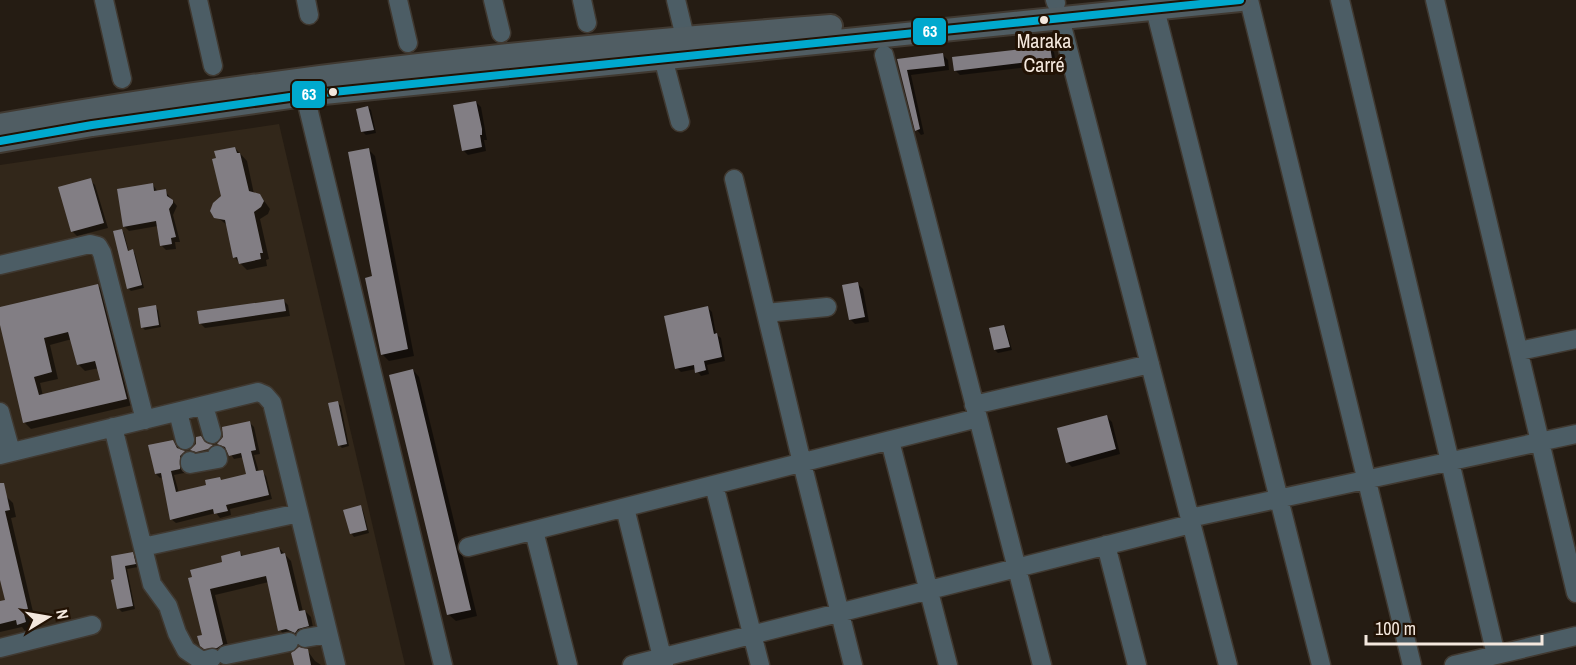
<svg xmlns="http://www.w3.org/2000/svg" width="1576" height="665" viewBox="0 0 1576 665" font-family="'Archivo Narrow',sans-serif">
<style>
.education{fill:#32271a}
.shadow{fill:#0007;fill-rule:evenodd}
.building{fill:#827e84;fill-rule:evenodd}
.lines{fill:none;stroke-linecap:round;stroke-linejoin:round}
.minor-casing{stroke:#403931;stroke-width:21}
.major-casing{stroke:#403931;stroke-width:26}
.minor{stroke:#4c5d65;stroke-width:18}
.major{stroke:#505d63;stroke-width:22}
.bus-1-casing{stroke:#221204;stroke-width:12}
.bus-1{stroke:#00a9ce;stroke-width:8}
.bus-dot{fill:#f4e8de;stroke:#221204;stroke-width:2}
.labels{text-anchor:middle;stroke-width:6;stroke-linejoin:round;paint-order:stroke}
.bus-label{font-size:20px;fill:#f4e8de;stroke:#221204}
.line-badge{stroke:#221204;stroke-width:2}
.badge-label{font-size:16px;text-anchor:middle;font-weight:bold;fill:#fff}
</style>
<rect width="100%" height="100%" fill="#251c13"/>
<path class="education" d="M279 124 405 665H0V165Z"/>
<path class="shadow" d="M1049 47 1054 52 1056 64 960 75 955 70Z
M943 55 948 60 949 70 911 75 924 134 921 135 917 130 898 60Z
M476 102 481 107 486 135 487 140H484L486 151 468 155 463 150Z
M368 107 371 110 376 133 366 135 363 132Z
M235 148 247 161 254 194 260 195 270 209 268 214 260 219 269 259 266 260 267 266 247 270 234 257 227 225 213 214 223 197Z
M368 149 375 156 414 356 389 361 382 354 374 277Z
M90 180 95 185 108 228 77 236 72 231Z
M153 185 158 192 165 191 177 206 173 215 180 242H175L176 249 166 250 161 245 158 226 129 231 124 226Z
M122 231 124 233 129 252 133 251 135 254 144 288 131 291 128 288Z
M858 284 863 289 869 322 855 324 850 319Z
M98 286 105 292 133 405 31 429 24 422 0 318V308ZM72 339 78 364 85 371 99 368 102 381 43 396 40 383 58 379 50 345Z
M283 300 288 305 290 316 205 328 200 323Z
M155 307 158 310 161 327 145 330 142 327Z
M708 308 712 312 716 334 721 338 725 361 707 365 709 374 701 376 696 369 681 372 677 368Z
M1003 326 1006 329 1012 350 998 353 995 350Z
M413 370 419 377 477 616 456 621 449 615Z
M338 403 341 406 349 446 342 448 339 445Z
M1107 417 1112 422 1120 454 1072 467 1067 462Z
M249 422 254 427 260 454 254 455 259 472H262L266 476 272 499 230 509 231 515 220 518 216 513 176 523 171 519 163 477 160 478 156 474 173 441 180 451 188 456 184 460V473L174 475 179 493 248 475 244 457 234 459 228 450 219 444Z
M6 496 13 503 16 517 11 518 34 616 29 617 32 629 25 631 22 627 0 632V602L6 601 0 573V498Z
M360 507 363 510 369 533 354 537 351 533Z
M279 548 291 561 303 612 305 611 311 617 314 632 302 638 293 635 286 637 280 630 269 582 215 595 229 650 224 654 208 652 201 645 204 636 190 579 240 553 244 557Z
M132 554 135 557 138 567 127 569 135 609 122 612 119 609 113 581Z
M307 650 315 661 321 665H296Z"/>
<path class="building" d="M1050 46 1052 59 954 71 952 57Z
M943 53 945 66 907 70 920 129 915 131 897 59Z
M476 101 482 129V135H480L482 147 462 151 453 105Z
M368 106 374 130 361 132 356 109Z
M235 147 237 153H240L249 191 260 194 264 201 261 207 254 212 263 253H260L261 259 239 264 237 257 233 258 225 220 214 218 210 211 213 203 221 196 212 159 216 158 214 151Z
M369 148 408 349 381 355 365 278 372 276 348 152Z
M91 178 104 223 71 232 58 187Z
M153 183 154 191 166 189 167 196 173 200V203L169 209 176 237 171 238 172 244 160 246 156 221 123 227 117 189Z
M122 229 128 251 133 249 142 285 127 289 113 231Z
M858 282 865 317 849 320 842 285Z
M98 284 127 399 23 423 0 325V307ZM68 332 77 365 95 361 100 380 39 395 34 377 52 372 44 338Z
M284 299 286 311 199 324 197 311Z
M156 305 159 325 141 328 138 308Z
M708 306 714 334 717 333 722 357 704 361 706 370 695 373 694 365 675 369 664 316Z
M1004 325 1010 347 994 350 989 328Z
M413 369 471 610 447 615 389 375Z
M338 401 347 444 338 446 328 403Z
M1107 415 1116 449 1066 463 1057 428Z
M250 421 256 450 251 451 256 471 263 470 269 495 226 505 228 511 214 514 213 509 170 520 161 473 155 474 148 445 173 440 177 448 185 451 180 456V469L171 471 176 492 206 485 205 480 220 477 221 480 246 474 241 453 229 456 225 447 217 444 223 437 222 427Z
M201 436 205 442 213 445 208 449 196 452 190 450 196 444V437Z
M0 483H4L10 510 5 511 28 609 23 610 26 622 17 625 16 620 0 624V601L5 600 0 580Z
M361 505 367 530 350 534 343 510Z
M279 547 281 554 285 553 299 611 305 610 309 626 298 629 295 633 286 629 278 631 266 576 210 589 223 644 217 648 204 649 200 646 197 636 202 635 188 578 192 577 190 570 222 562 221 556 240 551 241 556Z
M133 552 136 564 125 566 133 606 117 609 111 580 114 579 111 556Z
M299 647 308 649 311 665H294L291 653Z"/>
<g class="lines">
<g class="minor-casing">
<path id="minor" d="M104 0 122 79
M198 0 213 66
M306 0 309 15
M398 0 408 43
M493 0 501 33
M582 0 587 23
M676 0 685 37
M1055 0 1056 3
M1249 0 1412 665
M1340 0 1496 655
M1435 0 1576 593
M1155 9 1321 665
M1060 18 1228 665
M884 55 1042 665
M663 58 680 122
M302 83 443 665
M734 179 802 463 853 665
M0 265 90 244 98 246 102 253 145 420
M766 313 827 307
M1519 351 1576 339
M974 405 1150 364
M204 406 212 434
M0 412 11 452
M178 412 185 440
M113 427 152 584 168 606 177 633 186 650 202 661 212 658
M890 441 948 665
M0 455 258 392 265 395 272 403 299 513
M190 461V464L218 459 217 455
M714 485 760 665
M625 508 664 665
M1190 518 1576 434
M534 531 568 665
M1106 545 1137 665
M143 547 299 513 336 665
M468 547 978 418
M305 638 328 634
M0 648 92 625
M226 655 289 642
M632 665 1191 524
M1454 665 1576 636"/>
</g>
<g class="major-casing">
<path id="major" d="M0 125C275 77 553 47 831 26
M0 141 92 125 304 95 1240 0"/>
</g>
<use href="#minor" class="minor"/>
<use href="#major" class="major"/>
<g class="bus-1-casing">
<path id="bus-1" d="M0 141 92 125 304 95 1240 0"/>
</g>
<use href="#bus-1" class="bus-1"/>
</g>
<g class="bus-dot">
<circle cx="1044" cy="20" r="5"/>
<circle cx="333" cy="92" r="5"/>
</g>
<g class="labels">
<g class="bus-label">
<text x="1044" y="48">Maraka<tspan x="1044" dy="24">Carré</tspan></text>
</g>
</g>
<g class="line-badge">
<rect x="912" y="17" width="35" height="29" rx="6" fill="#00a9ce"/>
<rect x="291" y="80" width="35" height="29" rx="6" fill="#00a9ce"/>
</g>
<g class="badge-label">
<text x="930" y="37">63</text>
<text x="309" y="100">63</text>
</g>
<g transform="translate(48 617) rotate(79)" stroke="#221204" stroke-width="4.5" paint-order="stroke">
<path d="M0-4.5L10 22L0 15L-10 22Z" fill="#f4e8de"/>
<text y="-9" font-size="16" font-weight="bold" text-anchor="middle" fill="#f4e8de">N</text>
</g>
<path d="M1366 635v9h176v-9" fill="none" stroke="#f4e8de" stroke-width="3"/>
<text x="1375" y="635" font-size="18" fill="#f4e8de" stroke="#221204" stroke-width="4.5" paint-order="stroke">100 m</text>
</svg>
